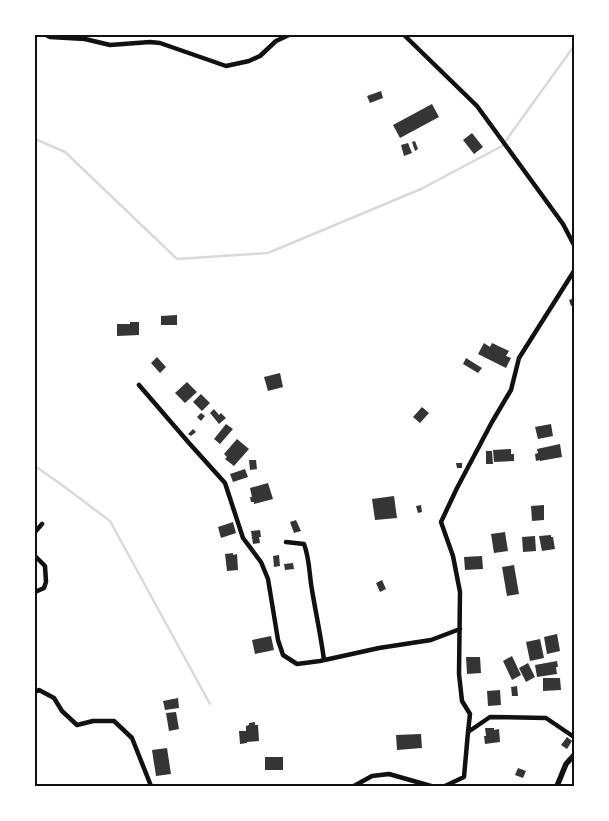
<svg xmlns="http://www.w3.org/2000/svg" width="609" height="821" viewBox="0 0 609 821" font-family="'PT Sans Narrow',sans-serif">
<style>
.lines{fill:none;stroke-linecap:round;stroke-linejoin:round}
.stream{stroke:#d9d9d9;stroke-width:2.5}
.building{fill:#353535}
.minor{stroke:#111;stroke-width:4.5}
.tertiary{stroke:#111;stroke-width:5.5}
.neatline{fill:none;stroke:#111;stroke-width:2}
</style>
<rect width="100%" height="100%" fill="#fff"/>
<g class="lines">
<path class="stream" d="M35 139 65 152 177 259 268 253 421 189 502 146 574 46
M35 466 62 485 110 521 210 704"/>
</g>
<path class="building" d="M381 91 383 98 370 103 367 96Z
M432 104 439 117 400 138 393 125Z
M472 133 483 147 474 154 463 140Z
M415 141 418 149 415 151 412 142Z
M408 143 412 153 404 156 401 145Z
M574 298V305L571 306 569 300Z
M177 315V325H161V316Z
M130 322H139V335L117 336V324H130Z
M484 343 490 347 492 343 509 351 506 356 511 358 506 368 478 354Z
M157 357 166 367 160 373 151 363Z
M466 358 482 368 478 373 463 364Z
M280 373 283 387 268 391 264 377Z
M187 382 197 392 185 403 175 393Z
M201 394 210 403 202 411 193 402Z
M422 407 429 413 420 423 413 417Z
M214 409 219 415 221 413 226 418 219 424 210 413Z
M201 413 205 416 201 421 197 417Z
M226 424 233 429 220 444 214 439Z
M551 424 553 436 538 439 535 427Z
M193 429 196 432 191 436 188 434Z
M237 439 249 449 234 466 225 459 227 457 224 454Z
M560 444 562 457 540 461V460L536 461 535 454 538 453 537 449Z
M511 449V454H514V461L494 462 493 450Z
M486 451H492L493 464H486Z
M249 460H256L257 469 250 470Z
M456 463H462V468H457Z
M245 469 248 477 233 482 230 474Z
M268 483 273 499 254 504V502H251L250 497H252L250 488Z
M394 496 397 518 375 520 372 499Z
M421 505 422 512 418 513 416 506Z
M544 505V520L532 521 531 506Z
M296 520 301 531 294 533 290 522Z
M233 522 236 533 221 538 218 527Z
M260 530 261 537H259L260 543 253 544 251 531Z
M505 532 508 551 494 553 491 534Z
M551 535V537H553L555 549 542 551 539 536Z
M535 536 536 551 523 552 522 537Z
M233 553V555L237 554 238 570 227 571 225 554Z
M279 555 280 566 274 567 273 556Z
M482 556 483 569 465 570 464 557Z
M293 563 294 569 285 570 284 564Z
M514 565 519 594 507 596 502 567Z
M382 580 386 589 380 592 376 583Z
M557 634 560 651 547 654 544 637Z
M271 636 274 650 255 654 252 640Z
M540 639 544 658 530 661 526 642Z
M512 656 521 675 512 680 503 661Z
M466 657H480L481 673 467 674Z
M557 661 558 667H556L557 674 537 677 535 665Z
M528 663 535 677 526 682 519 668Z
M543 678H560L561 690 543 691Z
M517 686 518 696H512L511 687Z
M500 690 501 705 488 706 487 691Z
M178 698 179 708 165 710 163 701Z
M176 712 179 729 169 731 166 713Z
M255 722V725H258L259 741 247 742V743L240 744 239 731H246V726L249 725V723Z
M485 728H494V730L499 729 500 742 485 744 484 736H486Z
M421 734 422 748 397 750 396 735Z
M567 737 572 741 567 749 561 745Z
M167 748 171 774 156 776 152 750Z
M265 757H283V770H265Z
M518 768 526 771 523 778 515 775Z"/>
<g class="lines">
<path class="minor" d="M46 35 50 37 85 39 110 45 150 42 160 43 226 66 249 61 260 56 276 41 289 35
M404 35 477 106 563 224 574 245
M139 385 189 443 225 483 243 538 261 562 268 579 278 640 283 655 297 664 320 661 379 648 431 640 460 629
M35 532 42 524
M286 542 304 544C310 560 309 574 312 590 316 614 321 637 324 660
M35 556 45 566 46 582 44 588 35 592
M35 692 39 690 54 698 62 711 77 725 93 721H114L132 738 151 786
M468 732 470 714 462 701 459 674 460 592 453 556 441 522 457 488 492 422 511 390 519 358 574 271
M354 786 372 776 389 774 431 786
M445 786 464 777 468 732 490 717 546 718 574 737"/>
<path class="tertiary" d="M557 786 566 764 574 755"/>
</g>
<rect width="609" height="821" fill="none" stroke="#ffffff" stroke-width="72"/>
<rect x="36" y="36" width="537" height="749" class="neatline"/>
</svg>
